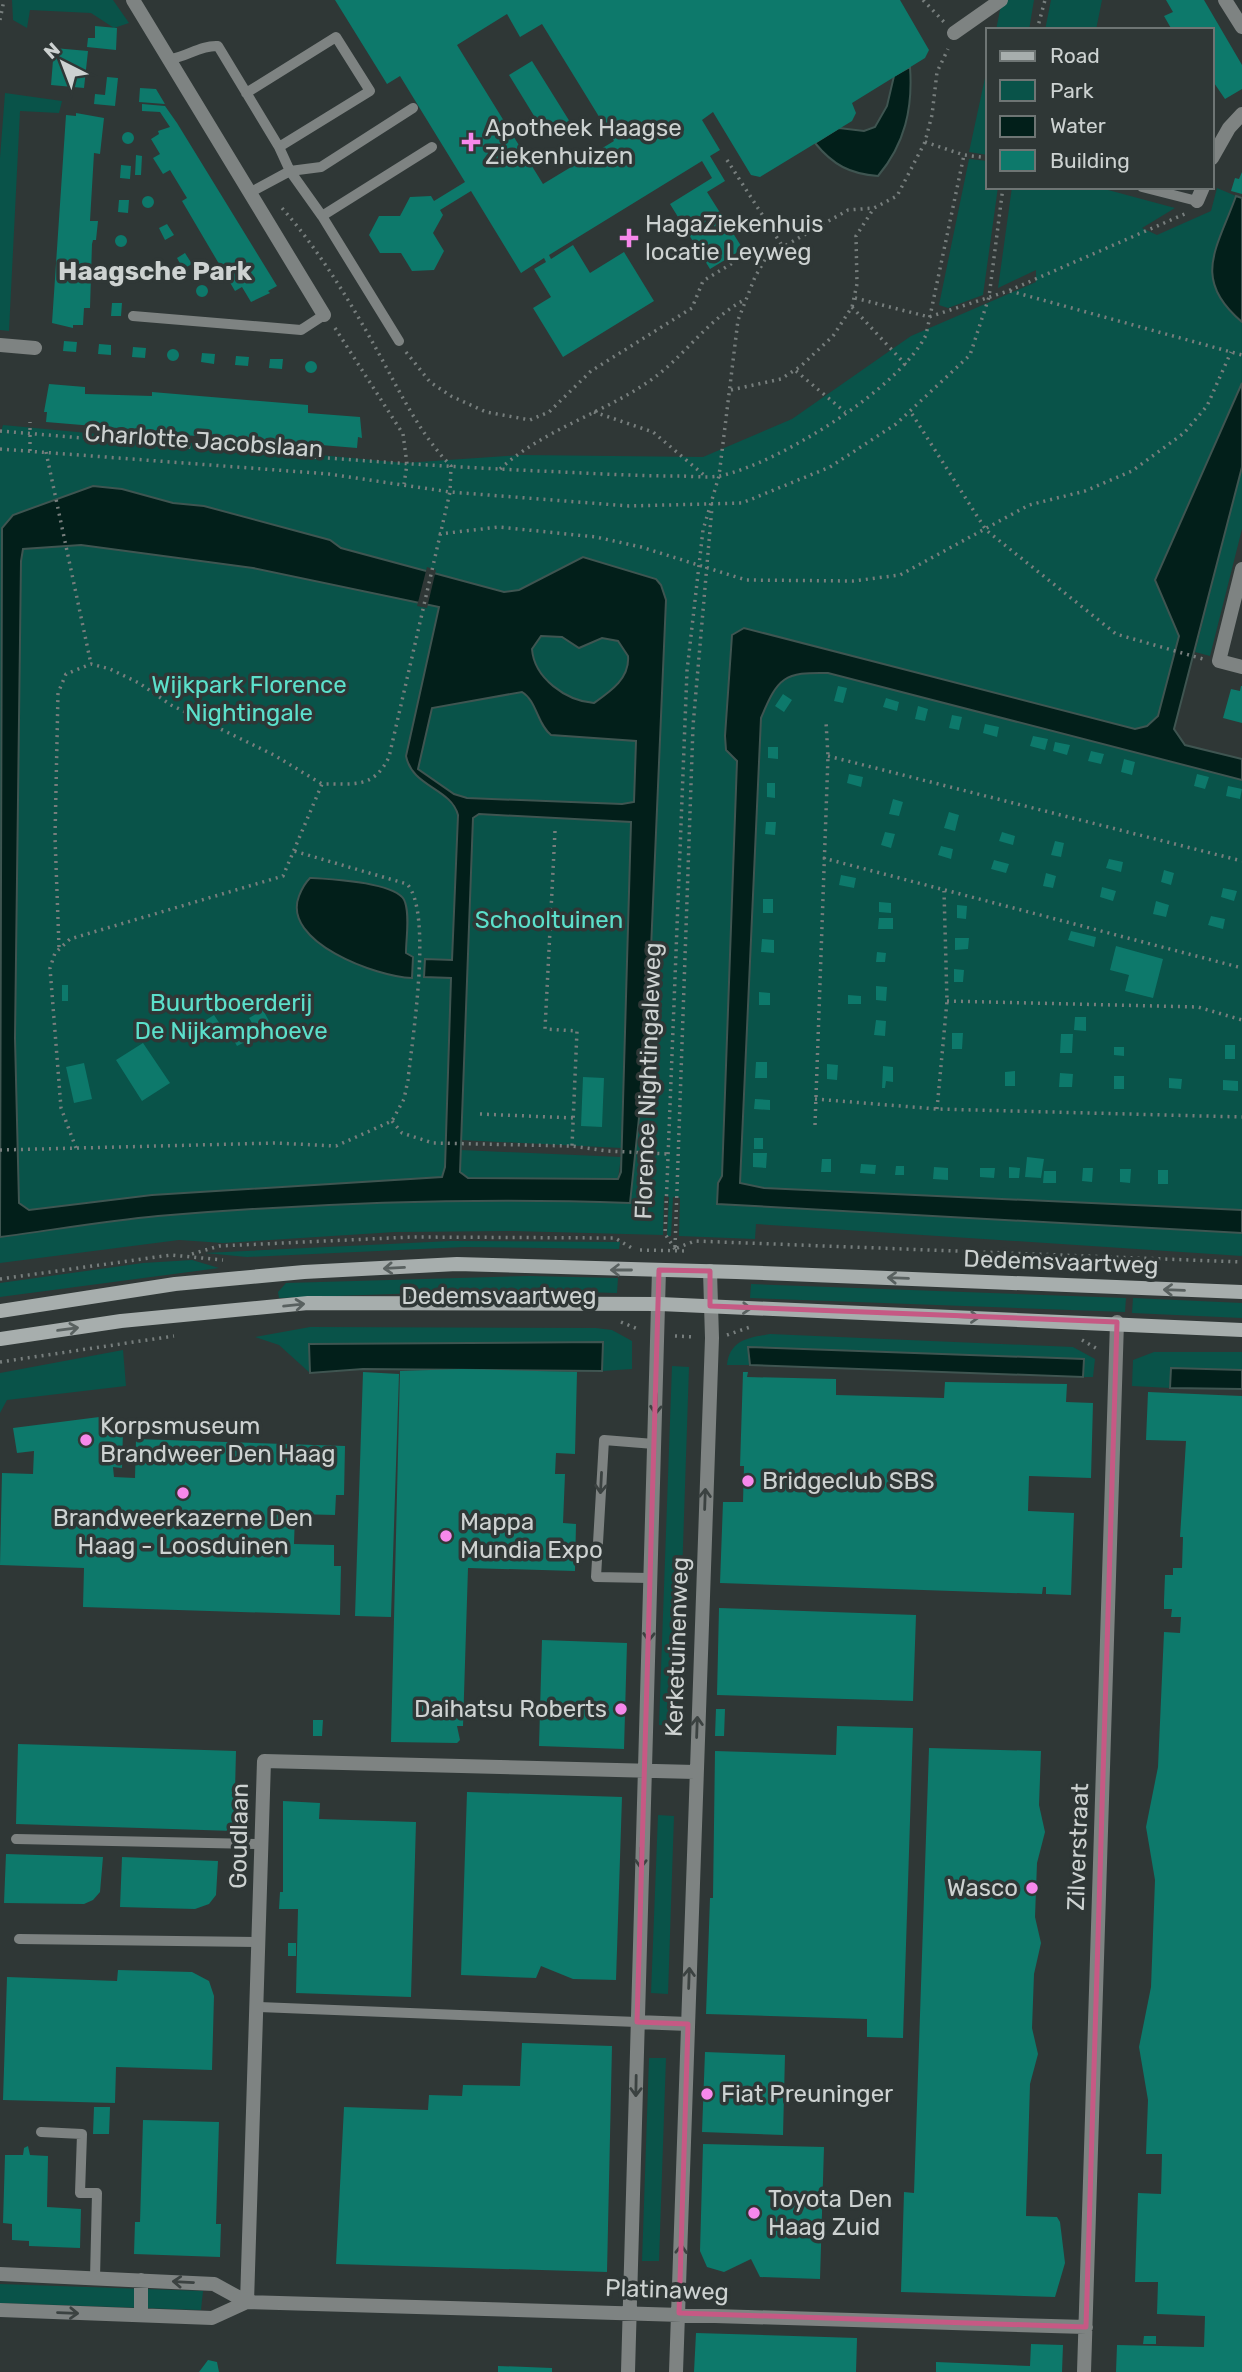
<svg xmlns="http://www.w3.org/2000/svg" width="1242" height="2372" viewBox="0 0 1242 2372" font-family="Rubik,sans-serif">
<style>
.green{fill:#095349;fill-rule:evenodd}
.water{fill:#021f1a;stroke:#3f5551;stroke-width:2;fill-rule:evenodd}
.pier{fill:#2f3736}
.building{fill:#0d796b;fill-rule:evenodd}
.lines{fill:none;stroke-linecap:round;stroke-linejoin:round}
.path{stroke:#777e7d;stroke-width:3.5;stroke-dasharray:2 5;stroke-linecap:butt}
.service{stroke:#7e8382;stroke-width:10}
.pedestrian{stroke:#7e8382;stroke-width:14}
.minor{stroke:#7e8382;stroke-width:14}
.secondary{stroke:#a7aead;stroke-width:14}
.oneway{stroke:#596160}
.oneway2{stroke:#3b4241}
.marked{fill:none;stroke:#c65984;stroke-width:5;stroke-linejoin:round}
.poi-dot{fill:#f788eb;stroke:#2f3736;stroke-width:2.5}
.labels{text-anchor:middle;stroke-width:7;stroke-linejoin:round;paint-order:stroke}
.poi-label{font-size:24px;fill:#cdd2d1;stroke:#2f3736;text-anchor:start}
.street-label{font-size:24px;fill:#cdd2d1;stroke:#2f3736}
.park-label{font-size:24px;fill:#5be0cb;stroke:#2f3736}
.neighbourhood-label{font-size:26px;font-weight:bold;fill:#cdd2d1;stroke:#2f3736}
</style>
<rect width="100%" height="100%" fill="#2f3736"/>
<path class="green" d="M12 0H113L129 23 114 28 91 13 30 10 27 28 13 20Z
M1002 0H1034L1029 30H996Z
M1051 0H1102L1096 30H1045Z
M988 64V155L969 152Z
M5 93 62 101 59 113 20 111 9 331 0 330V158Z
M969 159 988 161V187H998L983 295 948 308 939 305Z
M1012 187H1097L1175 208 1142 228 1157 235 1211 211 1217 188 1236 196 1214 256 1242 267V416L1157 747 825 661 784 668 754 701 730 1203 718 1204 1242 1233V1256L756 1224 755 1239 679 1236 680 1198 673 1197 671 1236H667L669 1197 664 1196 663 1235 513 1231 395 1232 223 1243 179 1240 0 1263V435L3 425 404 463 521 455 703 457 792 419 911 336 1036 282V270L998 288ZM472 810 638 819 630 1203 450 1200Z
M1242 467V529L1210 656 1195 652Z
M798 673H828L865 681 1242 780V1210L764 1188 740 1183 761 718C769 697 775 679 798 673Z
M479 814 631 822 621 1148 461 1140 473 818Z
M461 1150 621 1157 618 1179 468 1178 460 1172Z
M451 1241 620 1242 619 1249 464 1247 247 1257 205 1253Z
M192 1260 219 1268 0 1297V1283L143 1263Z
M529 1276 618 1278 617 1293 506 1290 279 1298 278 1292 286 1283Z
M751 1284 1126 1298 1125 1312 750 1298Z
M1133 1298 1242 1303V1318L1132 1313Z
M310 1327 596 1328 612 1330 632 1341V1369L602 1371V1342L310 1344V1373L279 1345 255 1337Z
M770 1334 1073 1347 1095 1359 1093 1377H1083L1084 1360 748 1348 750 1365H727C730 1340 747 1338 770 1334Z
M123 1350 126 1386 7 1400 0 1413V1373Z
M1154 1352H1242V1370L1172 1368 1170 1388 1132 1386 1133 1360Z
M672 1366 689 1367 677 1726 659 1725Z
M658 1815 674 1816 668 1994 651 1993Z
M649 2058H666L659 2261H642Z
M0 2284 203 2291 201 2310 0 2303Z"/>
<path class="water" d="M910 67C913 108 905 144 878 176 850 174 833 165 815 143L839 128 864 131 875 127 887 106 894 76Z
M1236 196 1242 198V322C1191 279 1217 249 1236 196Z
M1242 383V467L1174 729 1185 745 1242 759V780L828 673C784 672 778 677 761 718L740 1183 764 1188 1242 1210V1233L717 1204 718 1183 722 1176 737 761 726 750 725 736 732 635 744 628 1135 729 1147 726 1158 716 1179 636 1155 580Z
M93 486 122 489 173 503 204 506 330 540 341 548 504 592 519 590 583 557 656 579 661 585 666 600 647 1042 630 1203C473 1197 315 1203 158 1216 105 1221 53 1230 0 1237L2 528 13 515ZM81 545 253 568 439 607 406 756C412 787 451 788 458 815L452 960 425 959 424 977 451 978 445 1167 442 1177 152 1195 29 1210 19 1203 15 1038 21 561 23 549ZM541 636 562 637 579 648 602 638 618 641 628 656C630 678 611 691 594 703 566 701 534 678 532 649ZM522 692C537 701 537 724 551 735L636 741 634 802 622 804 467 798 454 794 418 769 432 708ZM479 814 631 822 621 1172 618 1179 468 1178 460 1172 473 818Z
M310 878C329 879 399 882 405 902 410 917 406 937 406 953L413 957 412 978C377 977 281 942 299 896 302 888 304 884 310 878Z
M603 1342 602 1371 363 1369 310 1373 309 1344Z
M748 1347 1084 1359 1083 1377 750 1365Z
M1171 1368 1242 1370V1389L1170 1388Z"/>
<path class="pier" d="M427 567 436 570 427 608 417 606Z"/>
<path class="building" d="M335 0H900L929 50 925 58 852 103 856 113 852 121 760 177 751 175 713 112 702 120 720 150 710 156 725 181 707 192 743 249 710 269 670 204 712 178 702 161 549 255 551 259 573 245 590 273 624 252 654 301 563 357 533 308 551 297 534 269 546 262 544 258 521 273 471 191 440 210 443 215 433 233 444 251 434 270 412 271 401 253H380L369 235 379 216H400L410 197 431 196 434 201 465 182 400 76 387 84ZM507 14 520 37 542 24 614 141 543 184 457 45Z
M1166 0H1204L1242 65V89L1225 99 1212 80V30H1172L1164 16 1173 12Z
M95 26 117 28 116 50 87 47 88 38H95Z
M54 48 88 51 84 88 51 85Z
M532 61 570 122 569 129 553 138 547 137 509 75Z
M107 77 118 78 115 106 94 104 95 94 105 95Z
M140 88 156 89 165 104 139 102Z
M142 104 165 106 177 123 277 286 268 291 270 293 251 302 242 287 235 291 182 201 187 198 170 170 163 174 153 158 160 154 151 139 159 134 158 131 170 127 160 112 142 111Z
M76 113 104 118 100 154 94 153 90 221H98L96 240H93L92 244 90 308H84L83 325H73V328L52 323 66 115 76 116Z
M122 138a6 6 0 1 1 12 0a6 6 0 1 1-12 0Z
M136 155 142 156 141 175H135Z
M121 165 131 166 130 179 120 178Z
M1242 172V194L1231 191 1235 178 1239 179Z
M142 202a6 6 0 1 1 12 0a6 6 0 1 1-12 0Z
M119 200H129L128 213 118 212Z
M167 224 174 235 165 240 159 228Z
M115 241a6 6 0 1 1 12 0a6 6 0 1 1-12 0Z
M185 253 192 264 183 269 177 258Z
M114 268 124 269 123 282 113 281Z
M196 291a6 6 0 1 1 12 0a6 6 0 1 1-12 0Z
M112 303H122L121 316H111Z
M64 341 77 342 76 352 63 351Z
M99 344 111 345V355L98 354Z
M133 347 146 348 145 358 132 357Z
M167 355a6 6 0 1 1 12 0a6 6 0 1 1-12 0Z
M202 353 215 354 214 364 201 362Z
M236 356 249 357 248 366 235 365Z
M270 359H283L282 369 269 368Z
M305 367a6 6 0 1 1 12 0a6 6 0 1 1-12 0Z
M49 384 85 387V394L152 396V392L308 405V413L360 417 362 438 358 437 357 448 261 440V442H253L254 439 142 433V430L46 422 47 412H44Z
M838 686 847 688 843 703 834 701Z
M1241 686H1242V723L1223 718 1231 689 1240 691Z
M783 694 792 700 784 712 775 706Z
M886 698 899 702 897 711 883 707Z
M918 706 928 709 925 721 915 719Z
M952 715 962 717 959 730 949 728Z
M985 724 999 727 997 737 983 733Z
M1033 736 1048 739 1045 750 1030 746Z
M1055 742 1070 745 1067 755 1053 751Z
M768 747H778V759L768 758Z
M1091 751 1104 754 1101 764 1088 761Z
M1124 759 1135 762 1132 775 1121 772Z
M849 774 863 777 861 787 847 783Z
M1197 774 1209 777 1205 789 1194 786Z
M767 783H775V798L767 797Z
M1228 786 1242 789 1240 799 1226 796Z
M893 799 903 802 899 816 889 814Z
M949 812 959 815 955 831 944 828Z
M766 822H776L775 835 765 834Z
M885 832 895 834 891 848 881 845Z
M1002 832 1015 836 1013 845 999 841Z
M1055 841 1064 843 1061 857 1051 855Z
M941 846 953 849 951 859 938 855Z
M1109 859 1123 862 1121 872 1106 868Z
M994 860 1009 864 1006 873 991 869Z
M1164 870 1174 873 1171 885 1161 882Z
M1046 873 1056 876 1053 888 1043 886Z
M841 875 856 878 854 888 839 885Z
M1102 887 1116 891 1113 901 1100 897Z
M1223 888 1237 891 1234 901 1221 897Z
M763 899H773V913H763Z
M1156 901 1169 905 1166 917 1153 914Z
M879 902 891 903V913L879 912Z
M957 905 967 906 966 919 957 918Z
M1211 916 1225 919 1223 929 1208 925Z
M879 918H893V929H878Z
M1071 931 1096 937 1094 947 1068 940Z
M955 938H969L968 949 955 950Z
M762 939 774 940V953L761 952Z
M1116 946 1163 959 1153 998 1125 991 1129 975 1110 970Z
M877 952 886 953 885 962H876Z
M954 969 964 970 963 982H954Z
M62 985H68V1001H62Z
M876 986 887 987 886 1001 876 1000Z
M759 992 770 993V1005H759Z
M848 995 861 996V1004H848Z
M263 1010 269 1021 255 1028 249 1018Z
M214 1015 222 1027 210 1034 203 1022Z
M1075 1017H1086V1031L1074 1030Z
M876 1020 886 1021 885 1036 874 1035Z
M245 1027 251 1039 237 1046 231 1035Z
M952 1033H963L962 1049H952Z
M1061 1034H1073L1072 1053H1060Z
M143 1043 170 1083 142 1101 116 1060Z
M1225 1045H1235V1059H1225Z
M1114 1047H1124V1056L1114 1055Z
M756 1062H767V1078H755Z
M84 1063 92 1099 74 1103 66 1067Z
M827 1064 838 1065 837 1080 827 1079Z
M883 1066 893 1067V1082L886 1081 885 1088H882Z
M1015 1071V1086H1005V1072Z
M1060 1073 1073 1074 1072 1087H1059Z
M1114 1076H1124V1089H1114Z
M583 1077 604 1078 602 1127 581 1126Z
M1169 1078 1182 1079 1181 1089 1169 1088Z
M1223 1080 1238 1081V1091L1223 1090Z
M755 1099 770 1100V1110L754 1109Z
M754 1138H763V1149H754Z
M753 1153H767L766 1168 753 1167Z
M1027 1157 1044 1159 1041 1178 1025 1177Z
M822 1159H831V1172H821Z
M861 1164 876 1165 875 1174 860 1173Z
M896 1166H904V1175H895Z
M934 1167 948 1168V1180L933 1179Z
M1009 1167 1020 1168 1019 1178H1009Z
M980 1168H995L994 1178 980 1177Z
M1083 1168H1093L1092 1182 1082 1181Z
M1120 1169H1131L1130 1183 1120 1182Z
M1158 1170H1168V1184H1158Z
M1044 1171H1056V1183H1043Z
M462 1369 577 1372 575 1454 556 1453 555 1474H565L563 1523 576 1524 575 1571 468 1568 463 1726H457L460 1740 457 1743 391 1742 400 1371Z
M363 1372 399 1374 391 1617 355 1616Z
M743 1372H748L747 1377 836 1379V1395L944 1398 945 1382 1067 1384 1066 1402 1093 1403 1091 1478 1029 1476 1028 1511 1074 1513 1071 1595 1046 1594V1587H1043L1042 1594 720 1583 723 1502H743L744 1466H740Z
M1148 1392 1242 1396V2372H1116L1117 2345 1204 2347 1205 2316 1157 2314 1158 2282H1135L1138 2193 1161 2194 1162 2154H1146L1148 2100 1139 2047 1151 1987 1155 1880 1146 1827 1158 1767 1164 1632 1180 1633 1181 1617H1171L1172 1609H1164V1601L1165 1575H1173V1568H1182L1183 1537H1180L1186 1441 1146 1440Z
M107 1416V1431L123 1430 122 1468 113 1467 114 1477 135 1478 136 1439 345 1446 344 1495H336L335 1515 295 1514 294 1544 334 1545V1566H341L340 1615 83 1607 84 1568 0 1565 2 1473 33 1474 34 1451 17 1453 13 1428Z
M719 1608 916 1615 913 1701 717 1695Z
M542 1640 627 1643 624 1749 539 1746Z
M716 1709H725L724 1736H715Z
M313 1720H323L322 1736H313Z
M837 1726 913 1728 903 2038 867 2037V2019L706 2014 710 1898H713L715 1751 836 1755Z
M18 1744 236 1751 234 1831 16 1824Z
M929 1748 1041 1751 1039 1805 1045 1832 1037 1863 1035 1917 1041 1943 1034 1974 1032 2028 1038 2054 1030 2084 1026 2216 1057 2217 1060 2222 1065 2263 1055 2297 901 2292 904 2192 914 2193Z
M467 1792 622 1797 616 1980 573 1979 541 1966 536 1978 461 1975Z
M283 1801 320 1803 319 1819 416 1822 411 1997 296 1993 298 1909H279L280 1892H283Z
M6 1854 103 1857 100 1892 93 1900 84 1904 4 1903Z
M122 1857 218 1861 216 1895 209 1904 195 1909 120 1907Z
M288 1943H296V1956H288Z
M118 1970 192 1972 209 1981 214 1996 212 2070 116 2067 115 2103 3 2100 7 1977 117 1981Z
M522 2043 612 2046 607 2272 336 2264 344 2107 428 2110 429 2095 462 2096 463 2085 520 2086Z
M705 2052 785 2055 783 2135 702 2132Z
M94 2107H110L109 2134H93Z
M143 2120 219 2122 216 2224H221L220 2257 134 2254 135 2222H140Z
M703 2144 824 2147 820 2279 760 2277 751 2259 724 2272 707 2267 700 2251Z
M28 2146 30 2155 48 2156 47 2207 81 2209 80 2248 29 2246V2241L12 2240V2224L3 2223 5 2155H23L24 2148Z
M696 2333 857 2338 856 2372H694Z
M1144 2336H1156V2344H1143Z
M1031 2344 1063 2345 1062 2372H936V2362L1030 2366Z
M208 2360 217 2362 219 2372H199Z
M498 2366 552 2368V2372H498Z"/>
<g class="lines">
<path class="path" d="M923 0 944 22
M0 20 4 0
M1037 30 1045 0
M925 142 964 155 988 158
M727 160 783 247
M1010 291 1242 355
M855 298 929 317 1008 291 1187 213
M852 307 906 365
M335 328 403 434 407 464 404 484
M406 352 430 382 451 396 486 412 530 420 549 412 591 371 692 308 703 281 749 253 767 256
M796 371 845 412
M731 390 781 379 801 366 833 336 852 307 857 284 856 236 874 208
M594 412 653 432 704 475
M912 414 986 530 1116 634 1203 659
M0 431C180 446 360 463 540 471 586 473 632 476 678 476 691 476 707 478 720 476 779 463 899 389 926 335L964 155
M0 449 329 474 450 492 629 506 742 503 830 467 896 424 970 355 989 297 1003 187
M30 451V422
M46 452 91 664
M500 469C543 430 601 414 648 382 684 358 707 319 746 299
M439 534 499 527 596 537 641 547 746 580 853 581 900 575 1029 505 1085 491 1132 471 1184 433 1207 406 1231 352
M828 756 1242 861
M555 831 545 1029 577 1031 572 1146
M823 858 1242 968
M59 947 55 837 58 693 66 674 91 664 110 669 139 683 171 705 274 755 322 784
M947 1001 1198 1007 1242 1020
M815 1099 937 1109 1242 1117
M937 1109 947 1001 944 891
M480 1114 574 1118
M392 1121 402 1133 433 1143 572 1146 607 1151 668 1154
M815 1125 828 756 826 722
M76 1148 61 1108 50 968 55 953 70 939 283 876 322 784C353 783 373 790 389 757L450 492 451 466C419 433 400 392 378 352 351 303 319 250 282 208
M0 1150 276 1143 336 1146 392 1121 404 1099 408 1080C412 1040 433 912 407 884L294 851
M675 1247 693 726 712 507
M677 1248 695 1241 1242 1262
M675 1249 665 1234 687 671 703 530 719 476 738 320 755 277 767 256 848 210 874 208 897 196 925 142 932 115 937 72 948 49
M640 1250 688 1251
M192 1254 219 1246 412 1237 615 1238 635 1250
M1119 1257 1120 1272
M0 1279 171 1255 223 1260
M621 1322 640 1330
M727 1335 753 1326
M675 1336 695 1337
M1082 1340 1099 1350
M0 1362 174 1336"/>
<path class="service" d="M171 59C188 56 201 45 218 46L279 147 290 171 322 216 399 341
M246 93 336 37 370 91 279 147
M1142 187 1197 201
M251 192 290 171 321 167 413 108
M322 216 432 147
M133 316 301 330 324 315
M650 1578 596 1577 604 1440 654 1444
M16 1839 261 1844
M19 1939 260 1942
M259 2007 637 2022
M41 2132 82 2134 80 2193H97L95 2278"/>
<path class="pedestrian" d="M954 33 1001 0"/>
<path class="minor" d="M133 0 324 315
M1225 0 1242 27
M1212 158 1229 128 1242 114
M1197 201 1203 187
M0 345 35 348
M1242 569 1219 661 1242 667
M637 2022 688 2024
M0 2274 214 2284 247 2302 1086 2327
M141 2280V2315
M247 2302 264 1761 695 1772
M0 2310 212 2318 247 2302
M628 2372 659 1270
M676 2372 712 1338 710 1271
M1084 2372 1117 1322"/>
<path class="secondary" d="M0 1311 175 1284 304 1272 457 1264 736 1272 1242 1292
M0 1339 121 1321 308 1303 660 1304 1242 1330"/>
</g>
<defs><path id="oneway-shaft" d="M-6 0H5M1.5-3L5.5 0L1.5 3" fill="none" stroke-width="1.6" stroke-linecap="round" stroke-linejoin="round" transform="scale(1.75)"/></defs>
<g class="oneway">
<use href="#oneway-shaft" transform="translate(394 1268) rotate(177)"/>
<use href="#oneway-shaft" transform="translate(621 1270) rotate(-180)"/>
<use href="#oneway-shaft" transform="translate(898 1278) rotate(-178)"/>
<use href="#oneway-shaft" transform="translate(1174 1290) rotate(-178)"/>
<use href="#oneway-shaft" transform="translate(294 1305) rotate(-6)"/>
<use href="#oneway-shaft" transform="translate(741 1308) rotate(2)"/>
<use href="#oneway-shaft" transform="translate(969 1317) rotate(2)"/>
<use href="#oneway-shaft" transform="translate(68 1329) rotate(-8)"/>
</g>
<g class="oneway2">
<use href="#oneway-shaft" transform="translate(656 1404) rotate(93)"/>
<use href="#oneway-shaft" transform="translate(601 1483) rotate(93)"/>
<use href="#oneway-shaft" transform="translate(705 1499) rotate(-88)"/>
<use href="#oneway-shaft" transform="translate(649 1631) rotate(92)"/>
<use href="#oneway-shaft" transform="translate(697 1727) rotate(-88)"/>
<use href="#oneway-shaft" transform="translate(641 1858) rotate(91)"/>
<use href="#oneway-shaft" transform="translate(689 1978) rotate(-88)"/>
<use href="#oneway-shaft" transform="translate(636 2086) rotate(91)"/>
<use href="#oneway-shaft" transform="translate(681 2255) rotate(-88)"/>
<use href="#oneway-shaft" transform="translate(183 2282) rotate(-177)"/>
<use href="#oneway-shaft" transform="translate(68 2313) rotate(2)"/>
</g>
<path class="marked" d="M659 1270 710 1271V1306L1117 1322 1086 2327 679 2313 688 2024 637 2022Z"/>
<g class="poi-dot">
<path d="M467.5 131.5h7v7h7v7h-7v7h-7v-7h-7v-7h7z"/>
<path d="M625.5 227.5h7v7h7v7h-7v7h-7v-7h-7v-7h7z"/>
<circle cx="86" cy="1440" r="7"/>
<circle cx="748" cy="1481" r="7"/>
<circle cx="183" cy="1493" r="7"/>
<circle cx="446" cy="1536" r="7"/>
<circle cx="621" cy="1709" r="7"/>
<circle cx="1032" cy="1888" r="7"/>
<circle cx="707" cy="2094" r="7"/>
<circle cx="754" cy="2213" r="7"/>
</g>
<g class="labels">
<g class="poi-label">
<text x="485" y="136">Apotheek Haagse<tspan x="485" dy="28">Ziekenhuizen</tspan></text>
<text x="645" y="232">HagaZiekenhuis<tspan x="645" dy="28">locatie Leyweg</tspan></text>
<text x="100" y="1434">Korpsmuseum<tspan x="100" dy="28">Brandweer Den Haag</tspan></text>
<text x="762" y="1489">Bridgeclub SBS</text>
<text x="183" y="1526" text-anchor="middle">Brandweerkazerne Den<tspan x="183" dy="28">Haag - Loosduinen</tspan></text>
<text x="460" y="1530">Mappa<tspan x="460" dy="28">Mundia Expo</tspan></text>
<text x="607" y="1717" text-anchor="end">Daihatsu Roberts</text>
<text x="1018" y="1896" text-anchor="end">Wasco</text>
<text x="721" y="2102">Fiat Preuninger</text>
<text x="768" y="2207">Toyota Den<tspan x="768" dy="28">Haag Zuid</tspan></text>
</g>
<g class="street-label">
<text transform="translate(204 441) rotate(4)" y="8">Charlotte Jacobslaan</text>
<text transform="translate(648 1081) rotate(-88)" y="8">Florence Nightingaleweg</text>
<text transform="translate(1061 1262) rotate(2)" y="8">Dedemsvaartweg</text>
<text x="499" y="1304">Dedemsvaartweg</text>
<text transform="translate(677 1647) rotate(-88)" y="8">Kerketuinenweg</text>
<text transform="translate(239 1836) rotate(-89)" y="8">Goudlaan</text>
<text transform="translate(1078 1847) rotate(-88)" y="8">Zilverstraat</text>
<text transform="translate(667 2290) rotate(2)" y="8">Platinaweg</text>
</g>
<g class="park-label">
<text x="249" y="693">Wijkpark Florence<tspan x="249" dy="28">Nightingale</tspan></text>
<text x="549" y="928">Schooltuinen</text>
<text x="231" y="1011">Buurtboerderij<tspan x="231" dy="28">De Nijkamphoeve</tspan></text>
</g>
<g class="neighbourhood-label">
<text x="155" y="280">Haagsche Park</text>
</g>
</g>
<rect x="986" y="28" width="228" height="161" fill="#2f3736" stroke="#6e7574" stroke-width="2"/>
<rect x="1000" y="51" width="35" height="10" fill="#a7aead" stroke="#6e7574" stroke-width="2"/>
<text x="1050" y="63" font-size="21" fill="#cdd2d1">Road</text>
<rect x="1000" y="80" width="35" height="21" fill="#095349" stroke="#6e7574" stroke-width="2"/>
<text x="1050" y="98" font-size="21" fill="#cdd2d1">Park</text>
<rect x="1000" y="116" width="35" height="21" fill="#021f1a" stroke="#6e7574" stroke-width="2"/>
<text x="1050" y="133" font-size="21" fill="#cdd2d1">Water</text>
<rect x="1000" y="150" width="35" height="21" fill="#0d796b" stroke="#6e7574" stroke-width="2"/>
<text x="1050" y="168" font-size="21" fill="#cdd2d1">Building</text>
<g transform="translate(63 63) rotate(318)" stroke="#2f3736" stroke-width="5" paint-order="stroke">
<path d="M0-5L12 26L0 18L-12 26Z" fill="#cdd2d1"/>
<text y="-10" font-size="19" font-weight="bold" text-anchor="middle" fill="#cdd2d1">N</text>
</g>
</svg>
